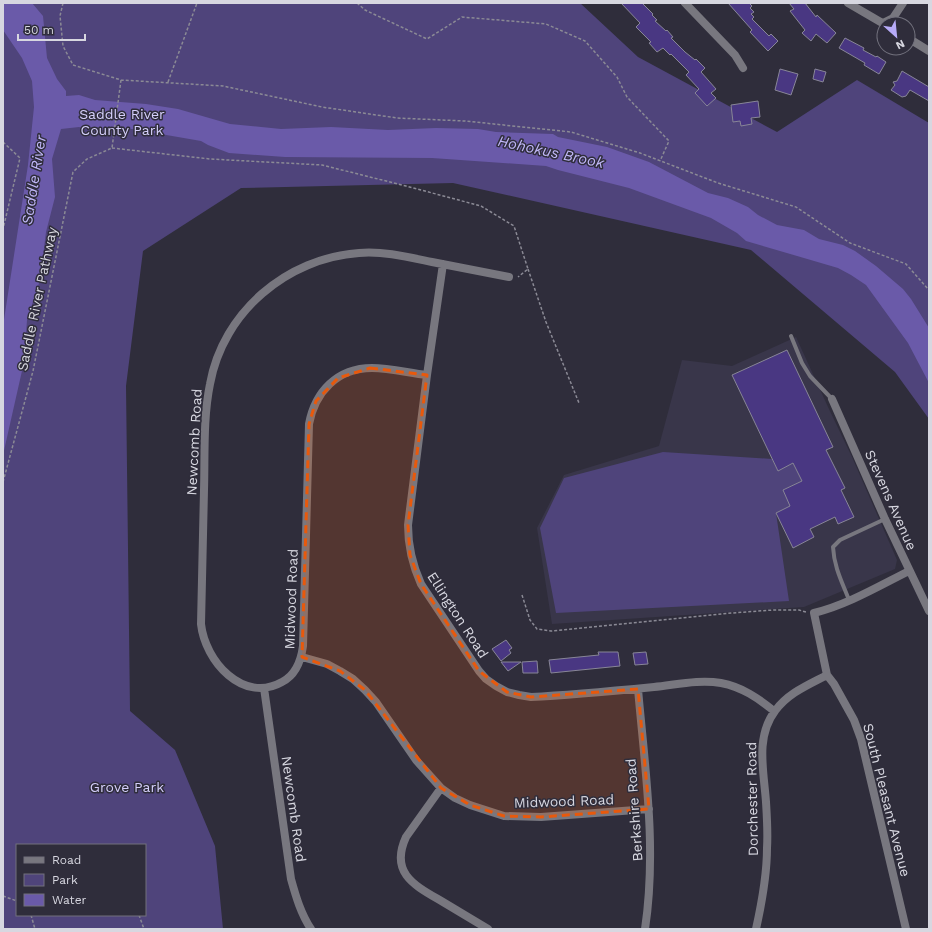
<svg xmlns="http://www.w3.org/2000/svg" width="932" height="932" viewBox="0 0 932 932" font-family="'Work Sans',sans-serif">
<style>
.built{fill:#39364a}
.green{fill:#4f447b;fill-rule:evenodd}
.water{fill:#6a5aa9}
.building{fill:#493782;stroke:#888697}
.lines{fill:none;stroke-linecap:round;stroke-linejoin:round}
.path{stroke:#8b8a95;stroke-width:1.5;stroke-dasharray:3 2;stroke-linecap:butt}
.lane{stroke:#78777f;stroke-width:4}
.street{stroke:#78777f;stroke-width:8}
.marked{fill:#e8590c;fill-opacity:0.2;stroke:#e8590c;stroke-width:3;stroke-dasharray:8 5;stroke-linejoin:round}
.labels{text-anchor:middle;stroke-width:3;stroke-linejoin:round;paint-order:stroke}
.park-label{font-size:14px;fill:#d5cffb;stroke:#2f2d3b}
.street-label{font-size:14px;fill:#d7d7e0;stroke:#2f2d3b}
.water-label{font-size:15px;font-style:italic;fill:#c0b7f7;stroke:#2f2d3b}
</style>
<rect width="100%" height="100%" fill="#2f2d3b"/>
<path class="built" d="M796 337 828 407 852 457 897 560 895 569 804 607 552 624 537 528 564 475 659 446 682 360 732 366Z"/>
<path class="green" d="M3 3H580L638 57 777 132 857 80 929 123V419L895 372 751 250 453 183 241 188 143 251 126 386 130 711 175 750 215 846 223 929H3ZM17 845H145V915H17Z
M663 452 772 459 778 471 793 463 802 481 783 490 791 506 776 513 789 601 556 613 540 528 564 478Z"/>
<path class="water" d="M3 3H32L43 16 47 58 57 79 66 91V96L79 95 95 100 146 104 178 109 230 124 281 129 331 127 388 130 436 128 478 129 496 132 553 134 558 137 607 147 649 162 708 193 728 198 748 207 758 215 777 225 804 230 819 239 843 245 855 251 876 266 903 289 911 299 929 328V383L908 343 866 285 851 275 838 268 746 241 737 233 711 218 629 188 558 170 546 166 432 158 285 157 229 153 208 145 201 141 126 128 113 130H89L79 127 61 129 52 159 55 197 46 232 40 280 27 320 24 362 3 455V326L28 165 34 107 32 81 22 58 3 30Z"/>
<path class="building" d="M621 3H642L653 14 652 15 657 20 655 21 666 31 667 30 673 37 671 38 685 52 695 60 696 59 705 68 701 72 716 89 711 93 716 98 707 106 695 93 699 89 686 75 689 72 671 54 670 55 663 48 657 52 649 43 651 42 636 27 640 23Z
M728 3H749L752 6 750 8 754 12 751 14 754 17 752 19 769 36 771 34 778 41 768 51 750 32 752 30Z
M789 3H805L816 17 817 15 836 33 827 43 816 34 811 41 802 33 805 30 790 11 794 9Z
M845 38 864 48 863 50 876 57 877 56 886 62 879 74 864 65 865 63 839 48Z
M780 69 798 74 791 95 775 90Z
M815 69 826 72 823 82 813 79Z
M902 71 929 87V101L910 90 906 96 902 97 891 90 895 85 893 82 897 81Z
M758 101 760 117 751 118 752 124 741 126 740 121 733 122 731 105Z
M787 350 833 447 826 450 845 488 841 490 854 517 838 524 835 517 810 529 814 537 793 548 776 513 790 506 783 490 802 481 793 463 778 471 732 375Z
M506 640 512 648 509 650 511 653 501 661 492 649Z
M598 652H618L620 666 551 673 549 660 599 655Z
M646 652 648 664 635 665 633 653Z
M537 661 538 673H523L522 662Z
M501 662H521L508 671Z"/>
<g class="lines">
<path class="path" d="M63 3 60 16 63 46 73 65 121 80 223 86 322 107 397 118 465 121 571 132 640 153 718 183 796 207 850 243 906 264 929 290
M357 3 365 10 427 39 462 17 546 24 585 41 617 77 627 97 669 141 660 161
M168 82 197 3
M3 142 20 158 3 229
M112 148 210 159 322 165 406 186 481 206 514 226 528 269 518 277
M528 269 546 322 579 403
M3 482 33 371 73 172 87 159 112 148 121 80
M522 595 530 620 537 629 551 631 732 613 773 610H799L806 612
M3 896 17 901
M31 915 35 929
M139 915 144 929"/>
<path class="lane" d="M791 336 802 363 810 376 832 399
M849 600C842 582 834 567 833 547L840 540 885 519"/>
<path class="street" d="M685 3 735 55 743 68
M848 3 884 24
M883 23 893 18 903 3
M908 38 929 51
M443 264 427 375 408 525C408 546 412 564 421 584L479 671 486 679 496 686 507 692 519 695 531 697C572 695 613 691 654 687 675 685 699 679 721 683 742 687 758 698 774 711
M427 375C409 373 390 368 372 368 337 368 315 392 309 424L303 646C301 661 296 675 282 682 243 704 205 661 201 624 202 579 203 535 204 490 205 455 203 418 210 384 223 312 287 258 359 253 384 251 408 257 432 262 458 267 483 272 509 277
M832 399 885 519 929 611
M302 657 327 664 340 671 353 679 365 690 376 702 416 760 441 788 455 798 470 805 504 816 541 817 649 809
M264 688 291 879C296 897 301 914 311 929
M638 689C645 769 657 849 645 929
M441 788 406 837C389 874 416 886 443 902 458 911 473 920 488 929
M756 929C762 902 767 875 767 848 768 832 767 818 766 802 764 772 755 737 775 711 788 693 808 685 827 675
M906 929 861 739 854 720 834 684 827 675 814 613C847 605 879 586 909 571"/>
</g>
<path class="marked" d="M370 368 427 375 408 525 410 555 421 584 479 671 507 692 531 697 638 689 649 809 541 817 504 816 470 805 441 788 365 690 340 671 302 657 309 424 316 401 338 378Z"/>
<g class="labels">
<g class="park-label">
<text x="122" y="119">Saddle River<tspan x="122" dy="16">County Park</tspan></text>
<text x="127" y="792">Grove Park</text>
</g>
<g class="street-label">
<text transform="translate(37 299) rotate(-78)" y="5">Saddle River Pathway</text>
<text transform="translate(194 442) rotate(-87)" y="5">Newcomb Road</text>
<text transform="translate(891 500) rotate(66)" y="5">Stevens Avenue</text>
<text transform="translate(291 599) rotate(-88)" y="5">Midwood Road</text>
<text transform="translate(458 615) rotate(57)" y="5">Ellington Road</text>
<text transform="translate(752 799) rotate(-91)" y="5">Dorchester Road</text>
<text transform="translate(887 800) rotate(76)" y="5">South Pleasant Avenue</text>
<text transform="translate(564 801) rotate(-2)" y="5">Midwood Road</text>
<text transform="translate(294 809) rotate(82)" y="5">Newcomb Road</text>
<text transform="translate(634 810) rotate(-94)" y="5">Berkshire Road</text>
</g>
<g class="water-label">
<text transform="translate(551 152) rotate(12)" y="5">Hohokus Brook</text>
<text transform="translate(34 180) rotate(-81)" y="5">Saddle River</text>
</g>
</g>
<rect width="932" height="932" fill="none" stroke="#d7d7e0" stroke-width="8"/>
<rect x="16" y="844" width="130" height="72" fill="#2f2d3b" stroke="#72717d"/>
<rect x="24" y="857" width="20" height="6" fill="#78777f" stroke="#72717d"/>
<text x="52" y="864" font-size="12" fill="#d7d7e0">Road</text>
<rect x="24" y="874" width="20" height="12" fill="#4f447b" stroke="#72717d"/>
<text x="52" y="884" font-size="12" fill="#d7d7e0">Park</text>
<rect x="24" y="894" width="20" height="12" fill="#6a5aa9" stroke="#72717d"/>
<text x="52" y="904" font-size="12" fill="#d7d7e0">Water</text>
<g transform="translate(896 36) rotate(153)"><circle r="19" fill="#2f2d3b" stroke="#72717d"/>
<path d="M0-3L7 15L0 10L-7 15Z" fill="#b7abf8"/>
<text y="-6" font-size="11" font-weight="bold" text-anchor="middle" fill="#d7d7e0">N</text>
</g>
<path d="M18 34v6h67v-6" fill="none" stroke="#d7d7e0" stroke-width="2"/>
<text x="24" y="34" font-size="12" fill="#d7d7e0" stroke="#2f2d3b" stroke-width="3" paint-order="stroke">50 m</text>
</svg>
